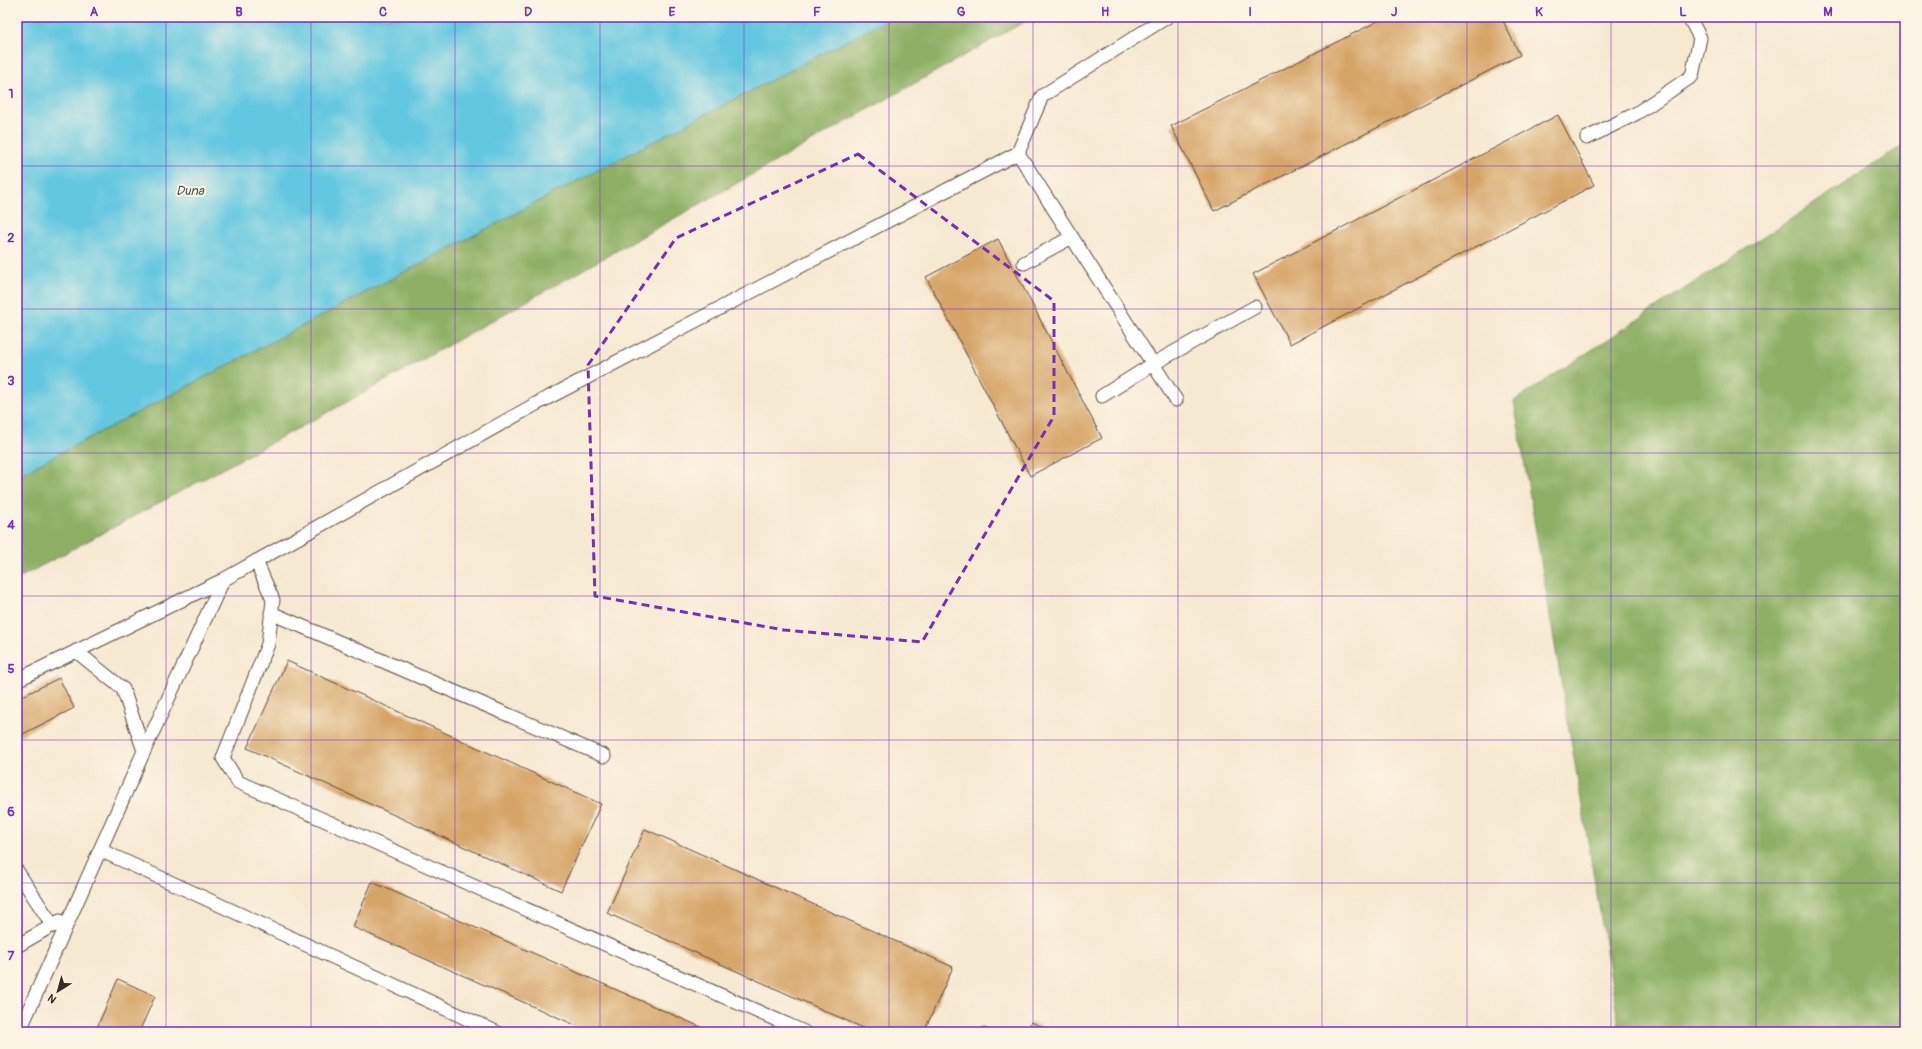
<svg xmlns="http://www.w3.org/2000/svg" width="1922" height="1049" viewBox="0 0 1922 1049" font-family="Pangolin,sans-serif">
<style>
.forest{fill:#8db065;stroke:#646d42}
.water{fill:#62c7e0;stroke:#4e787f}
.building{fill:#d5a466}
.lines{fill:none;stroke-linecap:round;stroke-linejoin:round}
.service-casing{stroke:#574739;stroke-width:15}
.service{stroke:#fff;stroke-width:13}
.marked{fill:none;stroke:#7b2cbf;stroke-width:3;stroke-dasharray:8 5;stroke-linejoin:round}
.grid{fill:none;stroke:#7b2cbf;stroke-width:1;stroke-opacity:0.55}
.labels{text-anchor:middle;stroke-width:4;stroke-linejoin:round;paint-order:stroke}
.water-label{font-size:13px;font-style:italic;fill:#475958;stroke:#fcf5e5}
.neatline{fill:none;stroke:#7b2cbf;stroke-width:1.5}
.grid-label{font-size:13px;text-anchor:middle;font-weight:bold;fill:#7b2cbf}
</style>
<rect width="100%" height="100%" fill="#fcf5e5"/>
<filter id="ink" filterUnits="userSpaceOnUse"><feTurbulence type="fractalNoise" baseFrequency=".025" numOctaves="2"/><feDisplacementMap in="SourceGraphic" scale="8" xChannelSelector="R" yChannelSelector="G"/><feConvolveMatrix kernelMatrix="1 2 1 2 8 2 1 2 1" color-interpolation-filters="sRGB"/></filter>
<filter id="wash" filterUnits="userSpaceOnUse"><feTurbulence type="fractalNoise" baseFrequency=".012" numOctaves="4" result="noise"/><feDisplacementMap in="SourceGraphic" scale="16" xChannelSelector="R" yChannelSelector="G"/><feGaussianBlur stdDeviation="0.9" result="paint"/><feColorMatrix in="noise" values="0 0 0 0 0 0 0 0 0 0 0 0 0 0 0 0 0 1.4 0 .05"/><feComposite in="paint" operator="in"/></filter>
<g filter="url(#wash)">
<rect width="100%" height="100%" fill="#f6e9d1"/>
<path class="forest" d="M893 17H1033L349 401 17 579V476L562 189Z
M1905 144V1032H1620L1514 401Z"/>
<path class="water" d="M17 17H893L562 189 17 476Z"/>
<g id="blocks">
<path class="building" d="M1386 17H1501L1520 55 1214 211 1171 126Z
M1558 115 1594 185 1290 344 1253 274Z
M998 239 1102 438 1030 476 926 277Z
M287 661 601 804 561 891 247 748Z
M59 678 74 708 17 737V699Z
M645 829 953 967 924 1032H872L607 913Z
M372 882 712 1032H591L353 927Z
M118 979 155 996 139 1032H95Z
M1031 1022 1054 1032H1027Z
M982 1027 993 1032H980Z"/>
</g>
</g>
<g filter="url(#ink)">
<use href="#blocks" fill-opacity="0" stroke="#574739" stroke-width="1"/>
<g class="lines">
<g class="service-casing">
<path id="service" d="M1587 138 1637 113 1692 76 1700 38 1689 17
M1018 153 1042 96 1167 17
M1024 263 1072 237
M1102 396 1153 364 1255 307
M256 561 273 600 268 644 223 758 238 782 804 1032
M271 613 604 756
M76 651 123 689 144 751
M17 680 223 580 536 404 1018 153 1176 400
M100 850 496 1032
M17 871 53 926
M17 946 60 921
M19 1032 144 751 223 580"/>
</g>
<use href="#service" class="service"/>
</g>
</g>
<path class="marked" d="M858 154 1054 301V416L922 642 784 630 595 596 588 365 676 238Z"/>
<path class="grid" d="M166 17V1032M311 17V1032M455 17V1032M600 17V1032M744 17V1032M889 17V1032M1033 17V1032M1178 17V1032M1322 17V1032M1467 17V1032M1611 17V1032M1756 17V1032M17 166H1905M17 309H1905M17 453H1905M17 596H1905M17 740H1905M17 883H1905"/>
<g class="labels">
<g class="water-label">
<text x="190" y="195">Duna</text>
</g>
</g>
<rect width="1922" height="1049" fill="none" stroke="#fcf5e5" stroke-width="44"/>
<g transform="translate(58 991) rotate(217)" stroke="#fcf5e5" stroke-width="3" paint-order="stroke">
<path d="M0-3L7 15L0 10L-7 15Z" fill="#3b2a1e"/>
<text y="-6" font-size="11" font-weight="bold" text-anchor="middle" fill="#3b2a1e">N</text>
</g>
<rect x="22" y="22" width="1878" height="1005" class="neatline"/>
<g class="grid-label">
<text x="94" y="16">A</text>
<text x="239" y="16">B</text>
<text x="383" y="16">C</text>
<text x="528" y="16">D</text>
<text x="672" y="16">E</text>
<text x="817" y="16">F</text>
<text x="961" y="16">G</text>
<text x="1105" y="16">H</text>
<text x="1250" y="16">I</text>
<text x="1394" y="16">J</text>
<text x="1539" y="16">K</text>
<text x="1683" y="16">L</text>
<text x="1828" y="16">M</text>
<text x="11" y="98">1</text>
<text x="11" y="242">2</text>
<text x="11" y="385">3</text>
<text x="11" y="529">4</text>
<text x="11" y="673">5</text>
<text x="11" y="816">6</text>
<text x="11" y="960">7</text>
</g>
</svg>
